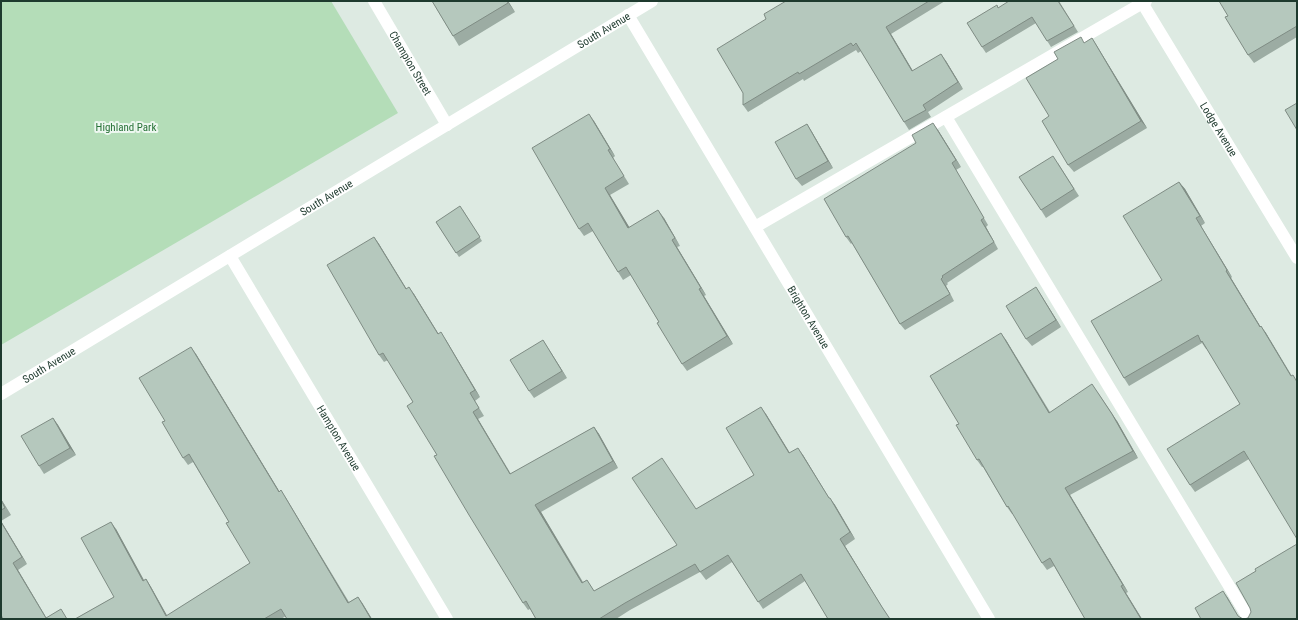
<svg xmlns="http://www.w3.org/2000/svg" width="1298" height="620" viewBox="0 0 1298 620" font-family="'Roboto Condensed',sans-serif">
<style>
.green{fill:#b4ddb8}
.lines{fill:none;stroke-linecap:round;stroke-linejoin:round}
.minor{stroke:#fff;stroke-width:12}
.wall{fill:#9caca3}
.shaded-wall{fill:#7f8c84}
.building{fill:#b5c8bd;stroke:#7f8c84}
.labels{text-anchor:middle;stroke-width:4;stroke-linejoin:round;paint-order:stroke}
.street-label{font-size:11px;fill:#1e3a2e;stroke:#edf7f0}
.park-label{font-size:11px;fill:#277237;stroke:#edf7f0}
</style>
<rect width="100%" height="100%" fill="#ddeae2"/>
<path class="green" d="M1 1H331L398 113 1 345Z"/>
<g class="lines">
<g class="minor">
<path id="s1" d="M374 1 447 125"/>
<path id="s2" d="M1141 1 1297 258"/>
<path id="s3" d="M628 15 989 619"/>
<path d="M946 117 1249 619"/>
<path d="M755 227 1146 1"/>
<path id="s4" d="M230 256 447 619"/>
<path id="s5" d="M1 394 652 1"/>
</g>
</g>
<path class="wall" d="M432 1H508L515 12 459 46Z
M786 1H945L891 34 913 71 946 61 963 89 928 112 931 117 909 130 904 122 861 51 858 53 856 50 804 81 803 79 748 112 743 105 766 19Z
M1059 1 1078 32 1051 47 1036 23 986 53 982 47 999 7Z
M1297 1V37L1254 63 1248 55 1228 16Z
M1092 38 1097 46 1147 128 1074 172 1068 165 1049 116 1085 43Z
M594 121 615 156 613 158 629 184 610 195 629 227 664 218 680 246 677 247 706 295 704 296 733 344 687 371 682 364 659 322 631 275 623 280 618 272 593 231 584 236 579 229Z
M807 124 812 132 833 168 802 186 796 179Z
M938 130 961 167 956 170 988 225 986 227 998 249 947 283 948 284 946 286 954 301 905 330 900 324 852 243 851 244 846 237Z
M1058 163 1079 196 1046 218 1041 210Z
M1179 182 1185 189 1205 223 1201 226 1232 277 1231 278 1260 326 1266 333 1292 376 1249 459 1195 492 1190 485 1240 404 1207 349H1206L1202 343 1129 386 1124 378 1162 280Z
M463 210 482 241 459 257 436 222Z
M374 237 379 244 406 289 414 294 438 334 446 340 480 397 475 401 484 416 478 419 511 474 594 427 599 434 618 468 541 512 583 582 587 580 594 591 677 545 696 509 754 475 766 414 790 453 803 455 829 498 835 505 855 539 845 546 882 607 890 619H828L805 581 763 609 732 562 706 580 700 572 630 610 616 619H536L530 609 528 610 523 603 437 455 413 402 388 360 384 362 379 355Z
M1041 295 1061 327 1032 346 1026 339Z
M543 340 567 378 534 398 529 391Z
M1006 340 1050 412 1117 421 1138 458 1070 495 1128 592 1126 593 1142 619H1085L1054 566 1047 570 1042 563 1013 513 1012 514 1007 507 983 467H982L977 460 959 424Z
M196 354 279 491 286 498 349 602 358 597 372 619H287L286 616 281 619H75L114 597 116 529 144 580 146 579 151 587 167 616 250 563 229 522 193 462 188 465 183 458 165 421Z
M53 418 58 425 76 455 44 474 39 466Z
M1 499 11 515 1 521 27 564 18 570 46 617 68 619 1 615Z"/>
<path class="shaded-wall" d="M507 1H508L515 12Z
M886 27 891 34 917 78 912 71Z
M1092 38 1097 46 1147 128 1141 121Z
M941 54 946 61 963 89 958 82Z
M589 114 594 121 615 156 610 149Z
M933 123 938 130 961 167 956 160Z
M807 124 812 132 833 168 828 161Z
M1179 182 1185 189 1205 223 1200 216Z
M605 188 610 195 634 235 628 228Z
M658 210 664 218 680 246 675 238Z
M1196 218 1201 226 1232 277 1227 270Z
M981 220 986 227 998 249 994 242Z
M374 237 379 244 411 296 406 289Z
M672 240 677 247 706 295 701 288Z
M1226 271 1231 278 1265 334 1260 327Z
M941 279 946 286 954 301 950 294Z
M409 287 414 294 443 341 438 334Z
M1036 287 1061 327 1056 320Z
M699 289 704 296 733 344 727 336Z
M1261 326 1266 333 1296 384 1291 376Z
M441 332 446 340 480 397 475 390Z
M1001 333 1006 340 1054 420 1049 413Z
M543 340 548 348 567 378 562 371Z
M191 347 196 354 284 499 279 492Z
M1097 391 1117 421 1138 458 1133 451Z
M761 407 766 414 794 460 789 453Z
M473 412 478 419 515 482 510 474Z
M53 418 58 425 76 455 70 448Z
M594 427 599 434 618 468 613 461Z
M798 448 803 455 834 506 829 498Z
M1065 488 1070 495 1128 592 1123 585Z
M281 490 286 498 353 610 348 603Z
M830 498 835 505 855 539 850 532Z
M1 499 11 515 1 500Z
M535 505 541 512 587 590 582 583Z
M1 521 27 564 22 557 1 522Z
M111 522 116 529 148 588 143 581Z
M840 539 845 546 887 615 882 607Z
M13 563 18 570 47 619Z
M146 579 151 587 169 619 166 616Z
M1121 586 1126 593 1142 619H1141Z
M1223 591 1228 598 1240 619Z
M358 597 363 604 372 619H371Z"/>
<path class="building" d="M432 1H507L508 3 453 36Z
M786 1H929L886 27 912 71 941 54 958 82 923 105 926 110 904 122 856 43 853 46 851 43 799 74 798 72 743 105V93L717 49 766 19 764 14Z
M1009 1H1058L1074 26 1047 41 1032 17 982 47 967 23 997 5 998 8Z
M1219 1H1297V26L1248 55 1225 17 1228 16Z
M1081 37 1084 43 1092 38 1141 121 1068 165 1042 121 1049 116 1026 78 1058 59 1054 52Z
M1297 103V130L1285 110Z
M589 114 610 149 608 150 624 176 605 188 628 228 658 210 675 238 672 240 701 288 699 289 727 336 682 364 657 323 659 322 626 267 618 272 588 223 579 229 532 148Z
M933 123 956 160 952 163 984 218 981 220 994 242 942 276 943 277 941 279 950 294 900 324 848 236 846 237 824 199 916 143 912 135Z
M807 124 828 161 796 179 775 142Z
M1053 156 1074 189 1041 210 1019 177Z
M1179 182 1200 216 1196 218 1227 270 1226 271 1260 327 1261 326 1291 376 1293 375 1297 382V539L1244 451 1190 485 1167 449 1240 404 1202 341 1201 342 1198 335 1124 378 1091 321 1162 280 1123 216Z
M460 206 480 237 456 253 436 222Z
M374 237 406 289 409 287 438 334 441 332 475 390 470 393 479 408 473 412 510 474 594 427 613 461 535 505 582 583 587 580 594 591 677 545 632 478 662 458 696 509 754 475 726 428 761 407 789 453 798 448 829 498H830L850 532 840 539 882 607 890 619H828L801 574 758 602 728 555 700 572 695 564 625 603 599 619H536L526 601 523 603 469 515 434 456 437 455 407 406 413 402 383 353 379 355 327 265Z
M1036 287 1056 320 1026 339 1006 306Z
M1001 333 1049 413 1092 384 1112 414 1133 451 1065 488 1123 585 1121 586 1141 619H1085L1050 558 1042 563 1008 506 1007 507 979 459 977 460 956 425 959 424 930 376Z
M543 340 562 371 529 391 510 360Z
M191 347 279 492 281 490 348 603 358 597 371 619H287L281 609 264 619H75L114 597 81 538 111 522 143 581 146 579 166 616 250 563 226 523 229 522 189 454 183 458 162 422 165 421 139 378Z
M53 418 70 448 39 466 21 436Z
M1 500 5 508 1 510Z
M1 522 22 557 13 563 46 618 61 609 67 619H3L1 615Z
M1297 544V619H1244L1248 618 1251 612 1250 608 1236 583 1256 571 1255 569Z
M1223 591 1238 616 1243 619H1201L1195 608Z"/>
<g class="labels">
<g class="street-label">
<text dy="4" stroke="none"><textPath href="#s5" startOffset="704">South Avenue</textPath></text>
<text dy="4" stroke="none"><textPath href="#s1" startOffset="72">Champion Street</textPath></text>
<text dy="4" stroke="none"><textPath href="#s2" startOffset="150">Lodge Avenue</textPath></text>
<text dy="4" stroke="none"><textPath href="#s5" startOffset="380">South Avenue</textPath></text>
<text dy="4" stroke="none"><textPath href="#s3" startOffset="352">Brighton Avenue</textPath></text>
<text dy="4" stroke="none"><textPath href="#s5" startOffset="56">South Avenue</textPath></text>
<text dy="4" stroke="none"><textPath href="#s4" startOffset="212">Hampton Avenue</textPath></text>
</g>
<g class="park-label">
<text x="126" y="131">Highland Park</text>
</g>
</g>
<rect width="1298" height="620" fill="none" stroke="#1e3a2e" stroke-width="4"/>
</svg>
